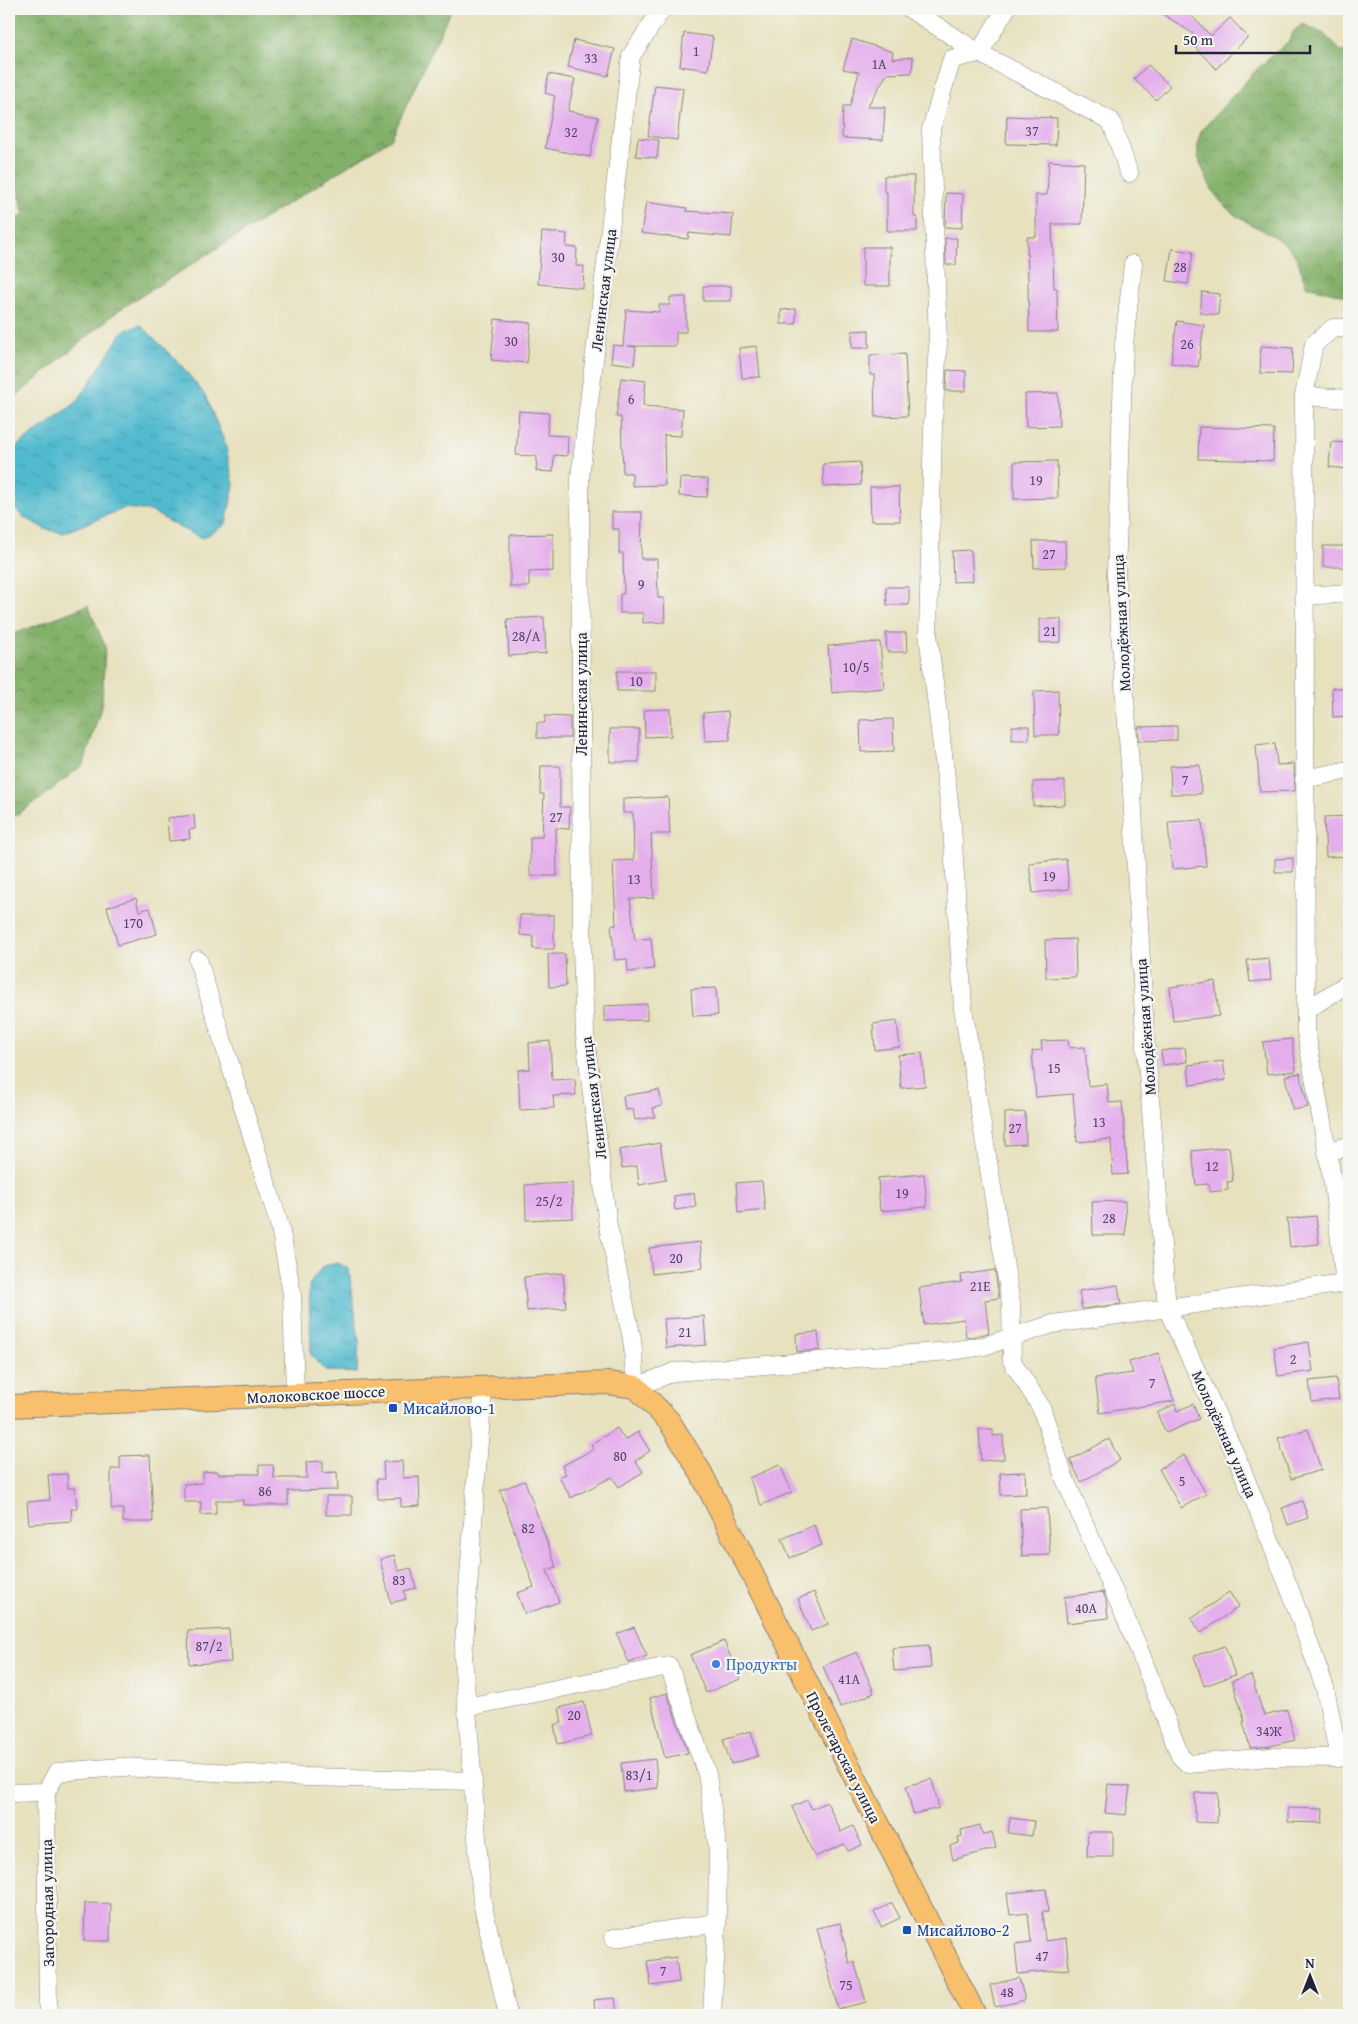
<svg xmlns="http://www.w3.org/2000/svg" width="1358" height="2024" viewBox="0 0 1358 2024" font-family="'Gentium Book Plus',serif">
<style>
.forest{fill:url(#forest-crowns);stroke:#526952}
.water{fill:url(#water-ripples);stroke:#3a6e84}
.building{fill:#e4adec}
.lines{fill:none;stroke-linecap:round;stroke-linejoin:round}
.minor-casing{stroke:#84827c;stroke-width:19}
.major-casing{stroke:#84827c;stroke-width:24}
.minor{stroke:#fff;stroke-width:18}
.major{stroke:#f8bf6c;stroke-width:22}
.transit-dot{fill:#1a4fb4;stroke:#f6f6f2;stroke-width:2}
.shop-dot{fill:#3f7fe0;stroke:#f6f6f2;stroke-width:2}
.labels{text-anchor:middle;stroke-width:4.5;stroke-linejoin:round;paint-order:stroke}
.number-label{font-size:14px;fill:#524567}
.street-label{font-size:16px;fill:#22223b;stroke:#f6f6f2}
.transit-label{font-size:16px;fill:#164399;stroke:#f6f6f2;text-anchor:start}
.shop-label{font-size:16px;fill:#366cbe;stroke:#f6f6f2;text-anchor:start}
</style>
<defs>
<pattern id="forest-crowns" width="20" height="18" patternUnits="userSpaceOnUse" patternTransform="scale(1.25)"><rect width="20" height="18" fill="#83b069"/><path d="M2 6a3 3 0 1 1 6 0M12 15a3 3 0 1 1 6 0" fill="none" stroke="#6b8f58"/></pattern>
<pattern id="water-ripples" width="26" height="14" patternUnits="userSpaceOnUse" patternTransform="scale(1.25)"><rect width="26" height="14" fill="#51bace"/><path d="M2 4q2-2 4 0t4 0M15 11q2-2 4 0t4 0" fill="none" stroke="#4397a8"/></pattern>
</defs>
<rect width="100%" height="100%" fill="#f6f6f2"/>
<filter id="ink" filterUnits="userSpaceOnUse"><feTurbulence type="fractalNoise" baseFrequency=".02" numOctaves="2"/><feDisplacementMap in="SourceGraphic" scale="10" xChannelSelector="R" yChannelSelector="G"/><feConvolveMatrix kernelMatrix="1 2 1 2 8 2 1 2 1" color-interpolation-filters="sRGB"/></filter>
<filter id="wash" filterUnits="userSpaceOnUse"><feTurbulence type="fractalNoise" baseFrequency=".0096" numOctaves="4" result="noise"/><feDisplacementMap in="SourceGraphic" scale="20" xChannelSelector="R" yChannelSelector="G"/><feGaussianBlur stdDeviation="1.12" result="paint"/><feColorMatrix in="noise" values="0 0 0 0 0 0 0 0 0 0 0 0 0 0 0 0 0 1.4 0 .05"/><feComposite in="paint" operator="in"/></filter>
<g filter="url(#wash)">
<rect width="100%" height="100%" fill="#e7e1be"/>
<path class="forest" d="M9 9H451L391 139 119 310 9 402V220L24 215 9 153Z
M1303 24 1324 34 1341 51 1349 53V297L1307 286C1301 275 1301 263 1294 254 1282 237 1260 230 1243 220 1223 209 1211 191 1203 170 1197 156 1195 144 1202 130L1258 68 1288 42 1294 31Z
M88 605 105 646 102 704 84 764 40 799 9 820V636Z"/>
<path class="water" d="M141 325 180 364 205 395 225 443 234 485 226 524 203 538 180 528 151 511 125 508 63 533 45 529 22 516 9 503V462L17 446 77 402 123 331Z
M338 1263 349 1269 359 1341 357 1373 325 1371 311 1355 309 1285 323 1266Z"/>
<g id="blocks">
<path class="building" d="M1155 9H1185L1211 36 1230 18 1248 37 1216 69 1189 41 1195 35Z
M684 33 713 37 708 70 680 66Z
M852 39 893 52 892 59 913 57 912 73 887 74 867 107H885L883 140 842 138 843 106H850L859 72 843 69Z
M574 40 615 49 608 76 568 67Z
M1148 65 1170 86 1156 100 1134 79Z
M549 74 575 79 568 111 598 117 590 157 545 148 555 96 545 93Z
M655 85 683 88 677 140 648 136Z
M1007 116 1057 118 1056 145 1006 144Z
M638 138 659 140 657 158 636 156Z
M1049 161 1084 163 1082 224H1052L1054 288H1057L1058 332H1029L1027 237H1036V195H1047Z
M884 176H914V217H917V231H887V192H884Z
M946 193 963 194 962 228 945 227Z
M646 202 687 208 686 211 733 214 731 237 689 233 688 239 641 233Z
M542 232 567 234 566 247 577 248 576 266H584L583 288 538 284Z
M945 238H957L956 265H946Z
M863 247H890V286H863Z
M1172 249 1193 252 1188 284 1167 281Z
M703 286H731V301H703Z
M1202 292 1220 294 1218 315 1200 313Z
M670 297H686V332H676V346H628L636 347 634 365 611 362 613 345 623 346 626 310 659 312V305H670Z
M796 309V324H781V310Z
M495 319 531 323 527 363 491 360Z
M1177 321 1204 325 1198 367 1171 363Z
M869 330V348H852V331Z
M757 346 760 377 742 378 739 348Z
M1261 346 1293 348 1292 374 1260 373Z
M905 354 908 416 875 417 874 375H870V355Z
M947 370 966 371V391H946Z
M621 378 646 381 643 406 683 409 681 436 664 435 665 485 632 486V473H623L621 417H616Z
M1058 393 1059 426 1026 427 1025 394Z
M519 411 549 413 547 435 568 436 567 456 554 455 553 472 536 471 537 456 516 455Z
M1199 427 1274 429 1273 461 1198 459Z
M1331 442 1349 443V469L1329 467Z
M1057 461 1058 498 1014 499V462Z
M860 462 861 485 824 487 823 464Z
M680 478 708 479 707 497 679 496Z
M870 487H899L900 521H871Z
M612 512H642L641 559H657L658 598H664L665 622 643 623V613H620V594H624L623 553H619V529H612Z
M553 534V571L529 572V587H510V535Z
M1033 541H1065L1066 567 1034 568Z
M1323 546H1349V567H1323Z
M971 550 973 581 953 582 952 551Z
M886 587H909V605H887Z
M544 617 546 653 509 656 507 619Z
M1040 619H1061V642L1040 643Z
M886 633H906L907 652H887Z
M880 642 884 688 832 693 828 646Z
M617 671H656V691H617Z
M1332 688H1349V716L1333 717Z
M1058 690 1059 735H1035L1034 691Z
M670 709 671 736 645 737 644 710Z
M728 711 730 740 705 741 703 713Z
M545 716 570 717V738H537V723H545Z
M893 719 894 751 861 752 860 720Z
M1012 726H1029V740H1012Z
M1177 726V740L1139 741 1138 727Z
M610 729H639V762H610Z
M1275 743 1277 765 1294 764 1295 791 1260 792 1256 745Z
M1200 765 1201 794H1171L1170 766Z
M541 766H560V807H570L569 829 556 828 557 876H530V837H542L544 794H540Z
M1065 781V805L1033 806V782Z
M668 797 670 834H651L654 898 630 899 635 940 651 938 654 969 628 972 627 959 615 960 611 926 616 925 613 861 634 860 633 813H623V799Z
M194 815 195 829 189 830 190 839 169 841 167 818Z
M1349 816V856L1326 857 1324 817Z
M1202 820 1206 866 1172 869 1168 822Z
M1293 858V872H1275V859Z
M1066 859 1069 889 1033 893 1029 863Z
M136 898 139 911 150 908 157 934 118 945 107 907Z
M520 915H554V949H533V936L520 935Z
M1075 939 1076 977 1046 978 1045 940Z
M548 954H565L566 986 549 987Z
M1269 958 1271 980 1250 982 1247 960Z
M1215 981 1219 1016 1173 1021 1170 987Z
M716 988 718 1015 693 1016 691 989Z
M647 1004V1020L604 1021V1006Z
M897 1021 900 1047 875 1050 873 1024Z
M1292 1039 1296 1071 1267 1074 1263 1042Z
M1068 1040 1069 1048 1085 1047 1088 1086 1107 1084 1109 1103 1122 1102 1128 1174 1113 1175 1111 1139 1077 1142 1073 1094 1036 1097 1032 1051 1042 1050 1041 1041Z
M550 1041 552 1080 575 1079 576 1095 553 1096 554 1108 520 1110 518 1070 530 1069 529 1043Z
M1185 1048 1187 1062 1163 1065 1161 1051Z
M922 1053 925 1086 901 1088 898 1055Z
M1223 1061 1226 1080 1190 1085 1188 1065Z
M1300 1073 1308 1107 1293 1110 1285 1076Z
M659 1090 662 1106 653 1108 655 1117 635 1120 633 1109 625 1110 623 1096Z
M1025 1112 1026 1144 1005 1145V1113Z
M660 1143 666 1180 639 1185 637 1166 622 1168 619 1150Z
M1229 1147 1233 1181 1227 1182 1228 1190 1210 1192 1209 1184 1196 1185 1192 1151Z
M924 1174 927 1207 880 1211 878 1178Z
M762 1181 765 1210 738 1213 736 1183Z
M572 1183 573 1218 526 1220 525 1185Z
M694 1193 696 1207 675 1210 674 1196Z
M1125 1201 1126 1235H1093L1092 1202Z
M1316 1216 1319 1244 1290 1247 1287 1219Z
M700 1242 703 1268 652 1274 649 1248Z
M995 1270 999 1298 985 1300 989 1333 966 1338 964 1319 924 1325 919 1288 962 1282 961 1275Z
M563 1273 566 1308 527 1311 524 1277Z
M1118 1285 1121 1304 1082 1309 1079 1291Z
M704 1316 706 1345 666 1348 664 1319Z
M818 1332 820 1350 797 1352 796 1334Z
M1309 1342 1313 1371 1278 1376 1274 1348Z
M1158 1353 1174 1401 1100 1413 1095 1378 1133 1373 1129 1362Z
M1336 1378 1339 1399 1312 1402 1309 1381Z
M1175 1404 1177 1411 1193 1404 1199 1419 1166 1433 1157 1413Z
M617 1428 625 1440 638 1432 650 1451 635 1461 643 1472 619 1487 612 1477 571 1498 559 1477 566 1474 562 1466 594 1449 591 1445Z
M979 1429H993V1436L1003 1435 1004 1459 981 1461Z
M1308 1429 1321 1470 1291 1479 1278 1438Z
M1109 1439 1120 1460 1081 1482 1070 1460Z
M150 1455 153 1522H123V1509H111V1469H120V1456Z
M1184 1455 1206 1494 1181 1508 1159 1469Z
M323 1461V1473L337 1472 338 1490 288 1491V1505H243V1500H216V1514L201 1515V1502H184V1484L203 1483V1472L218 1471V1474H259V1465H273L274 1478H307L306 1462Z
M402 1461 403 1478 419 1477 420 1506 401 1507V1498L378 1499 377 1479H384L383 1462Z
M780 1465 792 1492 761 1505 749 1478Z
M1025 1472 1026 1494 1001 1495 1000 1473Z
M67 1474 68 1488H75L77 1509H71L72 1521 29 1524 27 1502 50 1500 48 1475Z
M525 1481 556 1567 547 1570 559 1602 525 1614 517 1593 534 1587 500 1490Z
M326 1496H352V1515H326Z
M1302 1501 1308 1518 1288 1525 1282 1508Z
M1047 1508 1050 1555 1022 1556 1020 1509Z
M814 1525 822 1545 790 1558 782 1539Z
M394 1555 398 1571 411 1568 416 1588 404 1591 406 1599 391 1603 380 1559Z
M814 1592 828 1624 811 1631 798 1599Z
M1103 1592 1106 1600 1108 1618 1067 1623 1064 1597Z
M1229 1592 1239 1606 1201 1633 1191 1619Z
M634 1627 647 1656 629 1663 617 1634Z
M229 1629 231 1662 189 1664 188 1631Z
M724 1641 740 1679 706 1693 690 1655Z
M929 1645 931 1668 894 1671 892 1648Z
M1225 1646 1235 1675 1204 1686 1194 1656Z
M857 1652 874 1693 840 1707 823 1666Z
M1251 1675 1264 1716 1287 1710 1295 1740 1270 1746 1250 1748 1243 1721H1245L1232 1681Z
M667 1693 688 1753 665 1758 650 1698Z
M584 1702 592 1736 558 1744 554 1725 562 1723 559 1708Z
M751 1731 758 1756 731 1764 723 1739Z
M655 1759 658 1788 624 1792 621 1763Z
M932 1779 939 1808 913 1814 906 1786Z
M1108 1784 1130 1787 1126 1815 1105 1813Z
M1195 1793H1218L1217 1823 1195 1822Z
M807 1800 812 1809 827 1802 841 1832 853 1826 862 1845 848 1851 844 1844 815 1857 792 1807Z
M1288 1808 1323 1809 1322 1823 1288 1822Z
M1010 1818 1034 1821 1032 1836 1008 1833Z
M980 1825 983 1835 992 1832 996 1848 953 1860 950 1846 959 1843 958 1837 962 1836 961 1830Z
M1088 1832H1113V1857H1087Z
M1046 1889 1048 1912H1042L1045 1941 1066 1938 1069 1969 1018 1974 1015 1944 1031 1942 1028 1913 1010 1915 1007 1893Z
M85 1903 111 1904 110 1941H84Z
M892 1903 900 1918 881 1927 874 1912Z
M840 1923 849 1963 854 1961 866 2002 838 2009 817 1928Z
M676 1957 679 1982 651 1986 647 1961Z
M1019 1978 1025 2000 995 2007 990 1985Z
M615 1998 617 2015H595L594 2000Z"/>
</g>
</g>
<g filter="url(#ink)">
<use href="#blocks" fill-opacity="0" stroke="#84827c" stroke-width="1"/>
<g class="lines">
<g class="minor-casing">
<path id="minor" d="M662 9 631 56 580 477 582 947 585 1036 608 1226 632 1339 636 1387 674 1372 951 1351 984 1346 1053 1324 1345 1283 1333 1184 1306 1032 1304 396 1314 344 1333 328H1349
M910 9 979 53 1111 121 1129 173
M1006 9 979 53 952 59 931 129 938 343 933 424 928 634 952 826 963 1008 1011 1304 1012 1361 1041 1407 1064 1477 1136 1642 1180 1756 1188 1764 1270 1757 1339 1758 1325 1688 1290 1590 1238 1460 1167 1308 1145 1036 1132 792 1116 575 1124 344 1133 264
M1304 396 1349 399
M1304 596 1349 593
M1304 779 1349 770
M198 960 280 1227 292 1294 295 1395
M1306 1010 1349 983
M1327 1152 1349 1146
M483 1387 463 1657 482 1902 508 2015
M467 1707 669 1666 707 1774 718 1851 717 1923 712 2015
M9 1793 46 1792
M614 1938 717 1923
M48 2015 46 1792 57 1772 122 1767 306 1777 473 1781"/>
</g>
<g class="major-casing">
<path id="major" d="M9 1406 608 1383 636 1387 669 1421 700 1471 975 2015"/>
</g>
<use href="#minor" class="minor"/>
<use href="#major" class="major"/>
</g>
</g>
<g class="transit-dot">
<rect x="388" y="1403" width="10" height="10" rx="2.5"/>
<rect x="902" y="1925" width="10" height="10" rx="2.5"/>
</g>
<circle class="shop-dot" cx="716" cy="1664" r="5"/>
<g class="labels">
<g class="number-label">
<text x="696" y="56">1</text>
<text x="591" y="63">33</text>
<text x="879" y="69">1А</text>
<text x="1032" y="136">37</text>
<text x="571" y="137">32</text>
<text x="558" y="262">30</text>
<text x="1180" y="272">28</text>
<text x="511" y="346">30</text>
<text x="1187" y="349">26</text>
<text x="631" y="404">6</text>
<text x="1036" y="485">19</text>
<text x="1049" y="559">27</text>
<text x="641" y="589">9</text>
<text x="1050" y="636">21</text>
<text x="526" y="641">28/А</text>
<text x="856" y="672">10/5</text>
<text x="636" y="686">10</text>
<text x="1185" y="785">7</text>
<text x="556" y="822">27</text>
<text x="1049" y="881">19</text>
<text x="634" y="884">13</text>
<text x="133" y="928">170</text>
<text x="1054" y="1073">15</text>
<text x="1099" y="1127">13</text>
<text x="1015" y="1133">27</text>
<text x="1212" y="1171">12</text>
<text x="902" y="1198">19</text>
<text x="549" y="1206">25/2</text>
<text x="1109" y="1223">28</text>
<text x="676" y="1263">20</text>
<text x="980" y="1291">21Е</text>
<text x="685" y="1337">21</text>
<text x="1293" y="1364">2</text>
<text x="1152" y="1388">7</text>
<text x="620" y="1461">80</text>
<text x="1182" y="1486">5</text>
<text x="265" y="1496">86</text>
<text x="528" y="1533">82</text>
<text x="399" y="1585">83</text>
<text x="1086" y="1613">40А</text>
<text x="209" y="1651">87/2</text>
<text x="849" y="1684">41А</text>
<text x="574" y="1720">20</text>
<text x="1269" y="1736">34Ж</text>
<text x="639" y="1780">83/1</text>
<text x="1042" y="1961">47</text>
<text x="663" y="1976">7</text>
<text x="846" y="1990">75</text>
<text x="1007" y="1997">48</text>
</g>
<g class="street-label">
<text transform="translate(603 290) rotate(-83)" y="6">Ленинская улица</text>
<text transform="translate(1121 623) rotate(-93)" y="6">Молодёжная улица</text>
<text transform="translate(581 694) rotate(-90)" y="6">Ленинская улица</text>
<text transform="translate(1145 1027) rotate(-94)" y="6">Молодёжная улица</text>
<text transform="translate(593 1098) rotate(-97)" y="6">Ленинская улица</text>
<text transform="translate(316 1394) rotate(-3)" y="6">Молоковское шоссе</text>
<text transform="translate(1225 1434) rotate(66)" y="6">Молодёжная улица</text>
<text transform="translate(844 1757) rotate(63)" y="6">Пролетарская улица</text>
<text transform="translate(47 1903) rotate(-91)" y="6">Загородная улица</text>
</g>
<g class="transit-label">
<text x="403" y="1414">Мисайлово-1</text>
<text x="917" y="1936">Мисайлово-2</text>
</g>
<g class="shop-label">
<text x="726" y="1670">Продукты</text>
</g>
</g>
<rect width="1358" height="2024" fill="none" stroke="#f6f6f2" stroke-width="30"/>
<g transform="translate(1310 1976)" stroke="#f6f6f2" stroke-width="4" paint-order="stroke">
<path d="M0-4L9 19L0 12L-9 19Z" fill="#22223b"/>
<text y="-8" font-size="14" font-weight="bold" text-anchor="middle" fill="#22223b">N</text>
</g>
<path d="M1176 45v8h134v-8" fill="none" stroke="#22223b" stroke-width="2.5"/>
<text x="1183" y="45" font-size="15" fill="#22223b" stroke="#f6f6f2" stroke-width="4" paint-order="stroke">50 m</text>
</svg>
